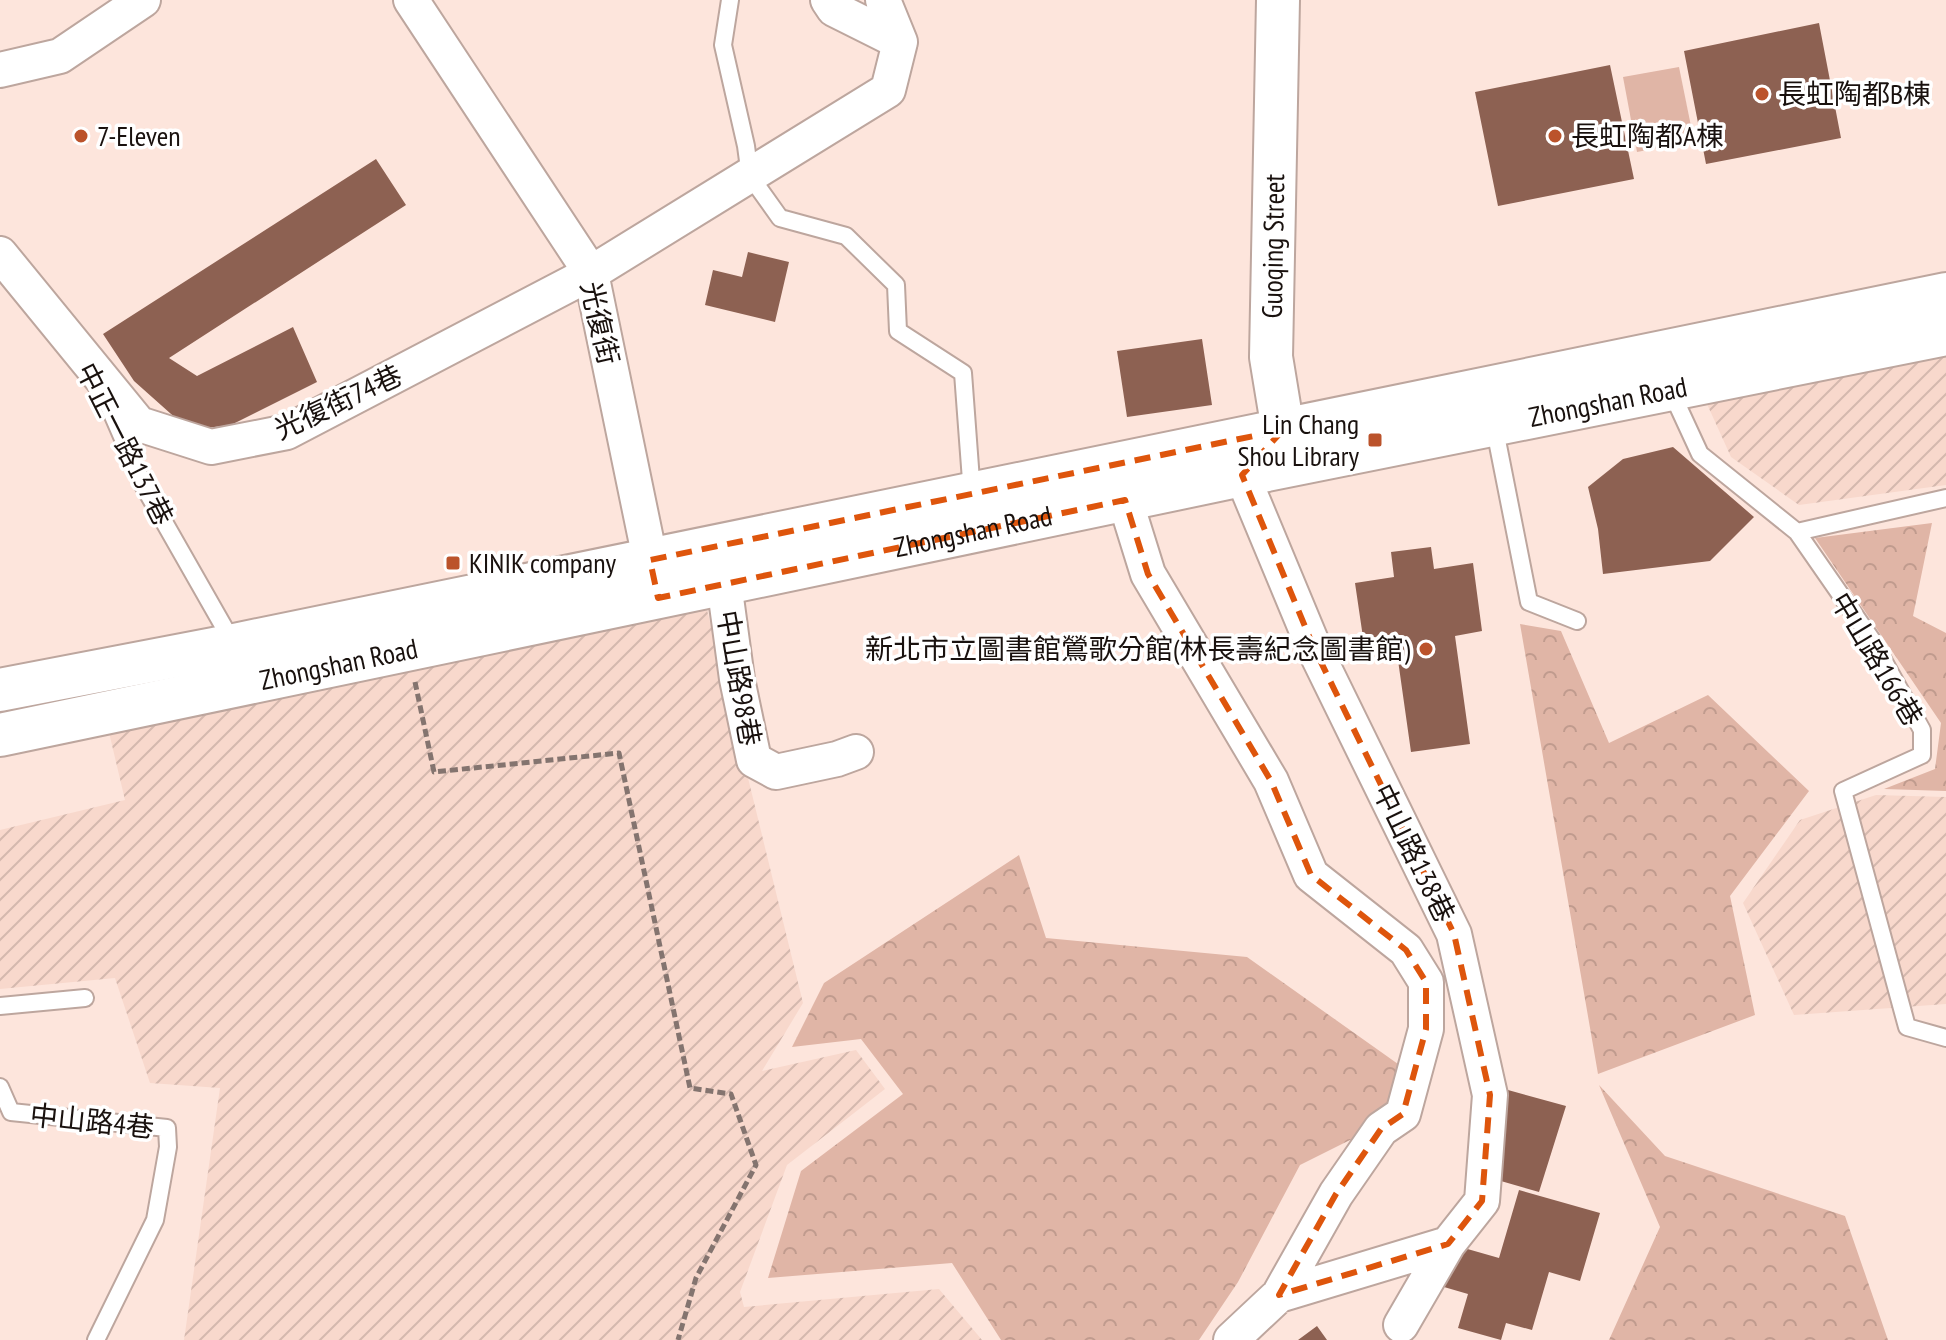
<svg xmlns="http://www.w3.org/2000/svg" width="1946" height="1340" viewBox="0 0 1946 1340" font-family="'PT Sans Narrow','Noto Sans TC',sans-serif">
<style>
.industrial{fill:url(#industrial-furrows)}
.grass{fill:#e0b5a6}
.forest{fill:url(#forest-crowns)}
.building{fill:#8d6152}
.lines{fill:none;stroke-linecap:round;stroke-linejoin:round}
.service-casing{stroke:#bda69e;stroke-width:20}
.minor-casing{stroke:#bda69e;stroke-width:38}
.tertiary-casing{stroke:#bda69e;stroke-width:46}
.path{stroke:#84746f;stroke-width:5;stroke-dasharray:8 4;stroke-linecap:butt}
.service{stroke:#fff;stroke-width:16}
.minor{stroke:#fff;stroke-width:34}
.tertiary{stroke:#fff;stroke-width:42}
.marked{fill:none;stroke:#de550c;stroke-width:6;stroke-dasharray:16 10;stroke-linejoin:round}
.poi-dot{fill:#bb532b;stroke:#fff;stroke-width:3}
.labels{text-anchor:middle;stroke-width:7;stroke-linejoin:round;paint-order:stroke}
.poi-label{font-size:28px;fill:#19110e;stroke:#fff;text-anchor:start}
.street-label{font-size:28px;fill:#19110e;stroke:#fff}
</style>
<defs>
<pattern id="industrial-furrows" width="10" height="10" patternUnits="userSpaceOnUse" patternTransform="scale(2)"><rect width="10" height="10" fill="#f8d8cc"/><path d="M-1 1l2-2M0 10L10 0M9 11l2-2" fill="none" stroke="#d4b8ae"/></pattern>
<pattern id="forest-crowns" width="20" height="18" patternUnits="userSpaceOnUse" patternTransform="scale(2)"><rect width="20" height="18" fill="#e0b5a6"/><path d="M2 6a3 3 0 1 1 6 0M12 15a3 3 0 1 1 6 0" fill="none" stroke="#c09b8e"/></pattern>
</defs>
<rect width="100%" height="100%" fill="#fde5dc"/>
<path class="industrial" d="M1946 354V485L1799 505 1731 457 1707 404Z
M707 610 803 1003 762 1071 856 1050 885 1089 787 1165 740 1292 744 1307 939 1289 982 1340H184L220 1088 150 1083 115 978 0 989V830L125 800 107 724Z
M1876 795 1946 797V1004L1794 1015 1743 903 1800 820Z"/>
<path class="grass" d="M1679 67 1694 141 1637 152 1623 77Z"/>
<path class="forest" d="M1932 523 1913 616 1946 633V791L1884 789 1935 769 1941 723 1815 538Z
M1520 624 1561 631 1609 743 1708 695 1809 791 1730 896 1755 1015 1598 1074Z
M1019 855 1046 938 1247 957 1398 1064 1388 1121 1300 1165 1238 1282 1199 1340H1001L952 1263 768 1278 801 1171 903 1094 861 1039 792 1047 824 983Z
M1599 1085 1665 1156 1845 1216 1888 1340H1609L1660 1227Z"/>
<path class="building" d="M1819 23 1841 138 1706 164 1684 51Z
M1610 65 1634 179 1498 206 1475 92Z
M376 159 406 205 169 358 197 376 293 327 317 382 231 425 198 429 180 422 134 381 103 334Z
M748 252 789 262 775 322 705 305 713 270 742 277Z
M1202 339 1212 405 1127 417 1117 351Z
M1673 447 1754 517 1710 561 1603 574 1598 529 1588 487 1623 459Z
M1431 547 1434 569 1473 563 1482 631 1455 636 1470 744 1411 752 1396 646 1365 651 1355 583 1394 577 1391 552Z
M1490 1085 1566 1106 1539 1192 1487 1177Z
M1519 1190 1600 1213 1580 1281 1549 1272 1532 1330 1506 1323 1501 1340 1458 1328 1468 1294 1444 1287 1457 1246 1499 1258Z
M1317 1326 1327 1340H1298Z"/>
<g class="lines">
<g class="service-casing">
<path id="service" d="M730 0 723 45 746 146 750 176 780 218 846 236 896 285 898 331 963 373 972 494
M1670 389 1700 454 1797 532 1872 640 1922 730V755L1843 791 1907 1027 1946 1038
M107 402 143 485 233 643
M1494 425 1529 602 1577 621
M1797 532 1946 498
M0 1006 85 998
M0 1087 11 1112 167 1128 168 1147 155 1220 96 1340"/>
</g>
<g class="minor-casing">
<path id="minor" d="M411 0 591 273 655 583
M828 0 834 9 900 42
M0 70 60 56 143 0
M0 254 139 424 211 447 287 432 591 273 888 90 900 42 883 0
M1242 475 1314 648 1454 934 1490 1095 1482 1201 1448 1244 1401 1325
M1125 500 1148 574 1271 781 1311 875 1406 950 1426 982V1029L1403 1114 1381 1129 1336 1194 1279 1295
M724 583 737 679 754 760 776 772 837 759 856 752
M1231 1340 1279 1295 1448 1244"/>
</g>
<g class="tertiary-casing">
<g id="tertiary">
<path d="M1278 0 1271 357 1283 430"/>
<path d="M0 690 234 645 1946 294"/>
<path id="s1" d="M0 735 1242 475 1946 334"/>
</g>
</g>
<path class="path" d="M415 682 434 772 619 753 690 1088 731 1094 756 1165 696 1278 678 1340"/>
<use href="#service" class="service"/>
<use href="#minor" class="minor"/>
<use href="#tertiary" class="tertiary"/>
</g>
<path class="marked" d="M1283 430 1242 475 1314 648 1454 934 1490 1095 1482 1201 1448 1244 1279 1295 1336 1194 1381 1129 1403 1114 1426 1029V982L1406 950 1311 875 1271 781 1148 574 1125 500 658 598 650 560Z"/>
<g class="poi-dot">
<circle cx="1762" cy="94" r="8"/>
<circle cx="81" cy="136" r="8"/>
<circle cx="1555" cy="136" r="8"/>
<rect x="1367" y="432" width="16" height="16" rx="4"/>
<rect x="445" y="555" width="16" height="16" rx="4"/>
<circle cx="1426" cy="649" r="8"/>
</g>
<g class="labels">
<g class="poi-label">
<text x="1778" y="104">長虹陶都B棟</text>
<text x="97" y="146">7-Eleven</text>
<text x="1571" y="146">長虹陶都A棟</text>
<text x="1359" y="434" text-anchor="end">Lin Chang<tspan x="1359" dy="32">Shou Library</tspan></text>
<text x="469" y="573">KINIK company</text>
<text x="1410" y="659" text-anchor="end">新北市立圖書館鶯歌分館(林長壽紀念圖書館)</text>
</g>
<g class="street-label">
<text transform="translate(1273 246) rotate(-89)" y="10">Guoqing Street</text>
<text transform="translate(600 323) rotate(77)" y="10">光復街</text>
<text transform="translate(338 402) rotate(-25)" y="10">光復街74巷</text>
<text dy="10" stroke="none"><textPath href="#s1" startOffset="1642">Zhongshan Road</textPath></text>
<text transform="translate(125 444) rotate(63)" y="10">中正一路137巷</text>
<text dy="10" stroke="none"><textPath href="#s1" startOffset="994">Zhongshan Road</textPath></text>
<text transform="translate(1877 659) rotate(59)" y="10">中山路166巷</text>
<text dy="10" stroke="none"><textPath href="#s1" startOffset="346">Zhongshan Road</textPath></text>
<text transform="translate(739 678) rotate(80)" y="10">中山路98巷</text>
<text transform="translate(1414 853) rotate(64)" y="10">中山路138巷</text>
<text transform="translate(92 1121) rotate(6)" y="10">中山路4巷</text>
</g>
</g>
</svg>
